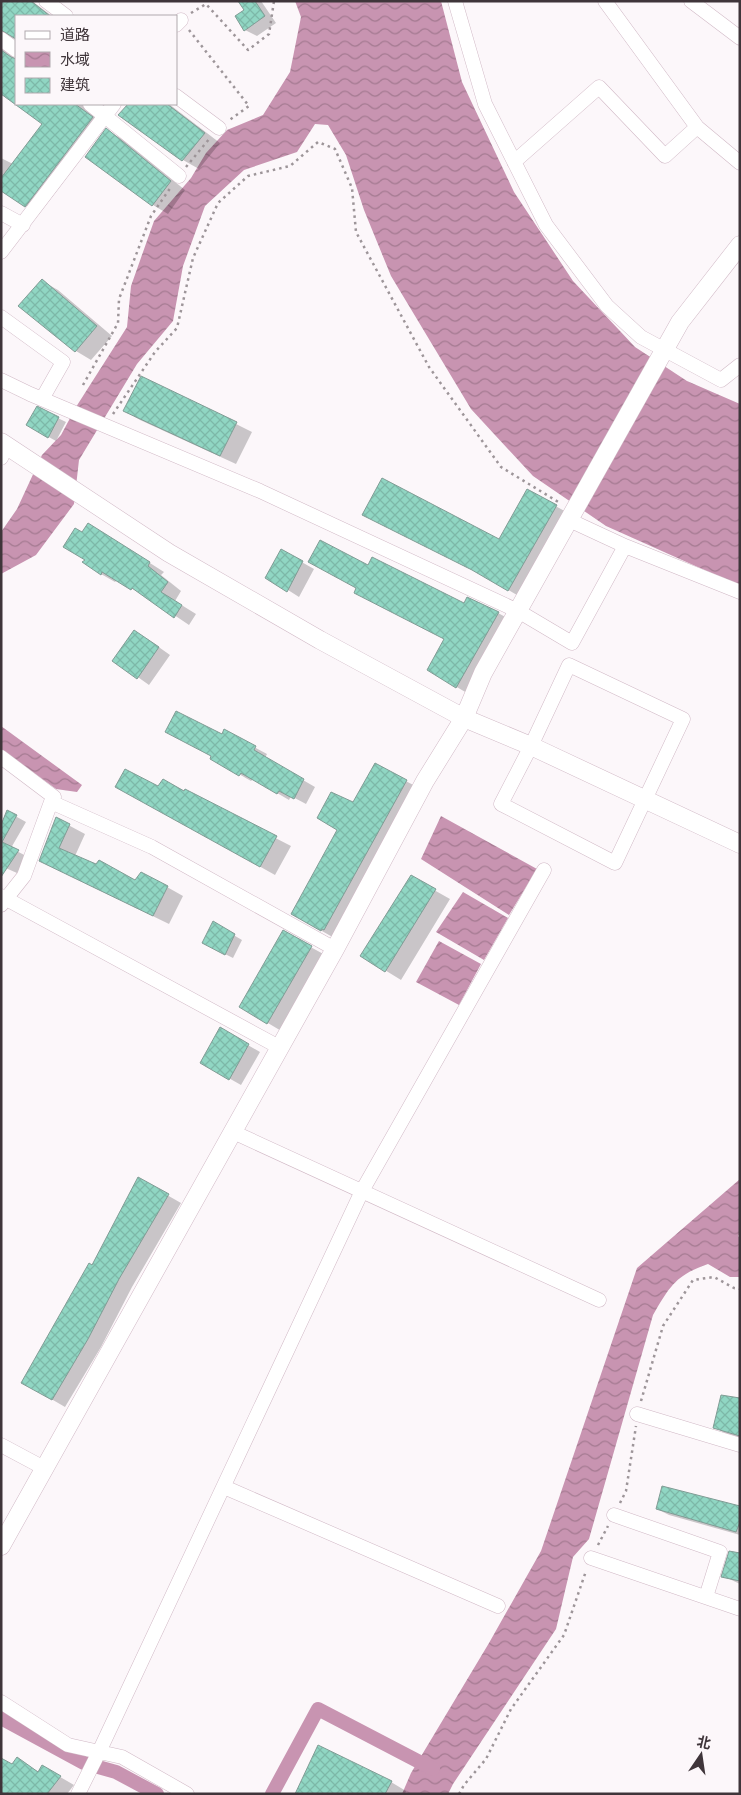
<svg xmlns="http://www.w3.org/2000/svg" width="741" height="1795" viewBox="0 0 741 1795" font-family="'Titillium Web','Noto Sans SC',sans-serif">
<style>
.water{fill:url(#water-waves)}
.shadow{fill:#0003}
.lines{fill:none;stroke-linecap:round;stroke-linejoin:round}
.canal{stroke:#c894b1;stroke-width:14}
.building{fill:url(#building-cross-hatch);stroke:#819c95}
.minor-casing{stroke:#d1b9c6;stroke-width:15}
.tertiary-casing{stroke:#d1b9c6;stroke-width:19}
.path{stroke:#9d9599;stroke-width:2.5;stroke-dasharray:2.5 4;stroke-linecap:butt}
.minor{stroke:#fff;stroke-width:14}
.tertiary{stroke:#fff;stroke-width:18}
</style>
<defs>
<pattern id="water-waves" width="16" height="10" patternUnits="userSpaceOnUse" patternTransform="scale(1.25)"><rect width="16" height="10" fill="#c894b1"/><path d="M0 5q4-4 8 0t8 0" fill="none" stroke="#a47a91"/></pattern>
<pattern id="building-cross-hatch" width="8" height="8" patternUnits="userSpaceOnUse" patternTransform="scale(1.25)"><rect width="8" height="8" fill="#90d6c3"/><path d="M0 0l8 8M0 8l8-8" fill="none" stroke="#7db8a8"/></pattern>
</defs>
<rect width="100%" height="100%" fill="#fcf7fa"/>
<path class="water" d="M295 1H441L462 82 514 192 573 281 635 347 687 381 740 404V586L606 526 533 476 471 409 391 276 364 210 346 155 328 125 315 124 297 152 244 170 205 206 183 266 173 321 137 364 79 460 74 504 36 555 1 574V532L17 509 42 455 61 435 76 407 127 327 131 286 154 221 191 178 206 153 227 130 263 115 290 72 301 17Z
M1 726 82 785 77 792 56 789 1 749Z
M441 816 537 869 509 915 421 859Z
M463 892 508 918 484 960 436 932Z
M439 941 481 964 459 1005 416 982Z
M740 1179V1233L738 1236 740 1238V1277H730L708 1264C676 1275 670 1286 653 1315L589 1539 573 1557 556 1629 453 1784 448 1794H402L411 1773 489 1643 541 1551 637 1268Z"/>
<path class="shadow" d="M5 1H32L52 16H16V38L8 41 6 46 7 52 16 59V103L1 94V6Z
M239 1H261L276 23 257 36 245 30 246 10Z
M17 104H103L97 106 95 116 106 126 39 214 1 190V158L13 164 43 124Z
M129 104H169L220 143 199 169 183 160 120 115Z
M107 130 122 139 185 190 168 214 153 205 86 157Z
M42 281 58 290 112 336 91 360 76 351Z
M142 377 252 432 236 464 140 420 125 411Z
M37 408 66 422 56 441 27 425Z
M528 491 570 514 522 598 486 577 500 540Z
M103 533 164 572 161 575 181 591 175 601 196 614 189 625 146 596 117 580 115 582 101 574 87 559 83 534Z
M282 551 314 569 299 597 288 590Z
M369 566 465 605 498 613 513 621 472 696 428 670 445 639Z
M146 638 170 655 149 685 114 660Z
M225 731 267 754 265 758 315 787 306 804 291 796 289 800 253 779 251 781 211 758Z
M375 765 421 789 336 939 292 914Z
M163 780 291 846 275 875 131 795 159 788Z
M8 812 26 822 11 848 28 857 17 873 1 866V828Z
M57 819 85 834 75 856 136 882 167 887 183 896 169 924 40 861Z
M411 877 450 899 401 980 362 956Z
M213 923 242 940 233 958 211 947Z
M283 932 327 956 283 1032 241 1007Z
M220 1029 260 1052 241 1085 202 1063Z
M139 1179 181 1203 132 1287 101 1347 65 1407 22 1382 92 1266Z
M740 1399V1439L729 1436 715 1427Z
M740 1508V1535L669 1515 657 1509Z
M740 1554V1584L723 1576Z
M17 1759 39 1772 43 1767 74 1785 67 1794H1L12 1765Z
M391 1782 406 1791 405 1794H296Z"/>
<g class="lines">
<path class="canal" d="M1 1718 84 1763 116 1772 157 1794
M272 1794 318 1709 433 1769"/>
</g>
<path class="building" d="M1 1H31L50 16H16V39L1 30Z
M238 1H255L265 16 244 31 235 16 244 10Z
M1 50 11 57 16 59V104H75L93 117 25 207 1 191V178L42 124 1 94Z
M128 104H167L205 133 182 161 118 115Z
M106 128 171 181 152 206 85 157Z
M42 279 97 326 75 352 18 306Z
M141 376 237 422 220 456 123 411Z
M37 406 59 417 48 438 26 425Z
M382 478 499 539 527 489 557 505 508 591 472 570 362 515Z
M88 523 150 562 148 566 168 582 161 592 182 605 174 618 132 588 131 590 102 572 101 575 82 562 85 560 63 547 75 528 82 532Z
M320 540 368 565 372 557 464 603 467 597 499 612 456 688 427 670 444 639 354 593 356 588 308 562Z
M281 549 303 561 287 592 265 578Z
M134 630 159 647 137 679 112 661Z
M176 711 222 734 224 729 256 746 254 750 304 779 294 799 279 791 277 794 241 773 239 776 210 759 211 756 165 732Z
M375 763 407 780 324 930 322 929 321 931 291 914 337 830 317 818 331 792 353 802Z
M125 769 158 786 163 779 184 791 185 789 277 836 260 867 115 787Z
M7 810 17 815 2 842 19 850 1 877V825Z
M56 817 70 824 59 848 96 864 99 860 135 880 141 872 168 886 153 916 39 861Z
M411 875 436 889 385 972 360 956Z
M213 921 235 934 225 955 202 943Z
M283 930 312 946 267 1024 239 1007Z
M220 1027 249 1044 229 1080 200 1063Z
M138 1177 169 1194 119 1279 88 1339 52 1400 21 1383 89 1263 92 1265Z
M721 1395 740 1398V1436L713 1428Z
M662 1486 740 1506V1522L736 1532 656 1509Z
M729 1551 740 1553V1581L721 1577Z
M318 1745 392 1781 385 1794H295Z
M17 1757 38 1772 42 1765 61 1776 47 1794H1V1758L12 1764Z"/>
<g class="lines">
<g class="minor-casing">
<path id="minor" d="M46 1 66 16
M455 1 485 104 546 225 607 306 641 337 721 380 740 365
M691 1 740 38
M176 25 181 20
M1 39 16 50
M176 96 219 128
M90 104 179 176
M697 127 740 163
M514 162 599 87 665 156 697 127 605 1
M1 213 23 225
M1 252 114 104
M1 317 63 362 42 399
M1 380 30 394 260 491 518 611 572 643 625 546 569 520
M1 458 7 446
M625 546 740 592
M569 665 683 719 615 863 501 804 531 746Z
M1 757 54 797 51 802
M1 896 279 1047
M1 905 24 876 51 802 152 847 335 949
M233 1132 599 1300
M637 1414 740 1445
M1 1445 44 1468
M224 1487 498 1606
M614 1515 720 1552 706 1597
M591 1558 740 1609
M1 1702 68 1745 122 1757 187 1794
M78 1794 99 1752 362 1191 544 870"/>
</g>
<g class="tertiary-casing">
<path id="tertiary" d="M1 442 169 553 320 640 464 718 531 746 740 844
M1 1546 335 949 425 781 464 718 483 673 680 322 740 245"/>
</g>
<path class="path" d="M191 13 206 4 248 50 269 34 274 1
M189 30 249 106 228 121
M186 167 210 138
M83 385 118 323 119 299 151 216 171 187
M113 414 155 352 177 328 193 258 218 203 248 176 290 166 318 142 335 149 352 188 356 232 429 367 501 467 560 503
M641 1401 663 1326 693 1280 714 1277 734 1288 740 1289
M620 1503 626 1491 636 1426
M598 1545 608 1526
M459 1794 464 1785 486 1759 511 1709 564 1635 586 1571"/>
<use href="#minor" class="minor"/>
<use href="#tertiary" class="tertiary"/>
</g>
<rect width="741" height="1795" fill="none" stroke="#3f353a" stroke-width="5"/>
<rect x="15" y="15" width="162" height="90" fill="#fcf7fa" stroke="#b0a9ad"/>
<rect x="25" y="31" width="25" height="8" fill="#ffffff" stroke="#b0a9ad"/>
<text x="60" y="40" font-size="15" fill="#3f353a">道路</text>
<rect x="25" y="52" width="25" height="15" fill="url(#water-waves)" stroke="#b0a9ad"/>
<text x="60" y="65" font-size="15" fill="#3f353a">水域</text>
<rect x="25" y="78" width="25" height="15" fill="url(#building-cross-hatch)" stroke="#b0a9ad"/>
<text x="60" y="90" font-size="15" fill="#3f353a">建筑</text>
<g transform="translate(701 1755) rotate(13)" stroke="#fcf7fa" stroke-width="4" paint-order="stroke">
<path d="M0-4L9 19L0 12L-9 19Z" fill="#3f353a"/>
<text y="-8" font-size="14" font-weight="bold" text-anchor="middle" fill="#3f353a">北</text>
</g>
</svg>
